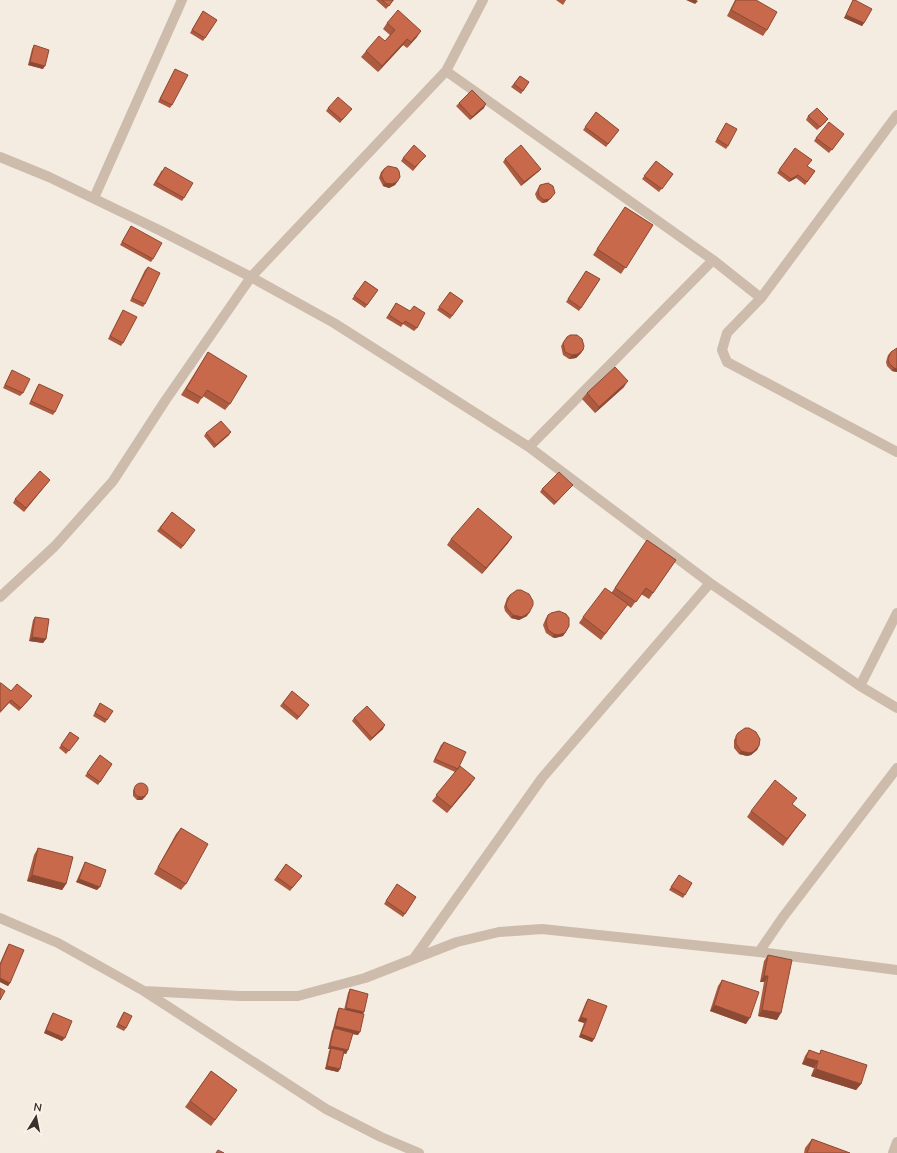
<svg xmlns="http://www.w3.org/2000/svg" width="897" height="1153" viewBox="0 0 897 1153" font-family="Mulish,sans-serif">
<style>
.lines{fill:none;stroke-linecap:round;stroke-linejoin:round}
.minor{stroke:#cdbbac;stroke-width:10}
.wall{fill:#ac5a40}
.shaded-wall{fill:#8c4a34}
.building{fill:#c8694b;stroke:#8c4a34}
</style>
<rect width="100%" height="100%" fill="#f4ebe1"/>
<g class="lines">
<path class="minor" d="M446 71 713 260 761 298
M897 115 761 298 727 333 722 350 727 362 897 452
M0 157 49 177 161 231 251 277 334 323 529 447 710 583 860 686 897 708
M94 198 182 0
M529 447 713 260
M0 597 55 546 113 481 165 401 251 277 446 71 483 0
M860 686 897 613
M0 918 58 943 144 991 326 1109 381 1137 419 1153
M759 952 783 917 897 768
M415 957 542 778 710 583
M144 991 240 996H298L365 978 457 942 499 932 542 929 759 952 897 970
M893 1153 897 1142"/>
</g>
<path class="wall" d="M376 0H394L386 9Z
M556 0H566L563 5Z
M735 0H756L767 30 763 36 727 16Z
M853 0 864 23 862 26 844 18Z
M203 11 217 20 203 41 190 33Z
M387 23 417 37 407 48 403 45 378 72 361 57 366 51 385 41 390 35 383 29Z
M34 45 43 69 28 65 32 49Z
M175 69 172 105 170 108 158 102Z
M520 76 529 82 521 94 511 87Z
M459 103 484 108 470 120 456 106Z
M328 108 349 112 340 123 326 111Z
M596 112 619 130 606 147 583 130Z
M808 116 826 122 817 130 806 120Z
M726 123 728 146 726 149 715 142Z
M844 134 829 153 814 141 816 138Z
M795 148 807 166 815 171 805 185 796 178 789 182 777 173Z
M403 158 423 159 413 171 401 161Z
M505 159 541 169 538 172 521 186 503 162Z
M656 161 673 174 659 192 642 179Z
M384 169 397 182 395 185 389 188 383 186 379 178 381 172Z
M162 170 184 198 182 201 153 185Z
M540 185 552 197 547 202 542 203 537 199 535 194Z
M625 207 653 225 621 274 593 255Z
M131 226 153 259 151 262 120 245Z
M148 267 145 304 143 307 130 301 145 270Z
M586 271 600 279 579 311 566 302Z
M365 281 378 290 365 308 352 299Z
M450 292 463 301 450 319 437 310Z
M396 303 417 328 414 331 403 324 401 327 386 318Z
M123 310V343L121 346 108 339Z
M567 337 583 350 581 353 576 358 569 359 563 355 561 346Z
M897 348V372L892 371 887 366 886 362 888 355 891 352Z
M208 352 230 404 225 410 203 396 198 404 181 395Z
M12 370 23 393 20 396 3 388Z
M39 384 55 412 53 415 29 404 37 387Z
M624 387 595 413 582 399 587 393Z
M206 433 229 435 214 448 204 436Z
M50 480 24 512 13 503 15 499Z
M570 488 554 505 540 492 542 489Z
M172 512 195 530 181 549 157 531Z
M512 537 508 543 482 574 447 545 451 539Z
M647 540 676 560 649 599 641 594 631 608 627 605 601 640 579 623 583 617 612 592Z
M510 595 527 616 519 620 511 618 505 611 504 607 507 598Z
M548 615 569 626 563 636 555 638 552 637 546 633 543 625 546 618Z
M35 617 46 639 43 643 29 641 33 620Z
M0 683 11 691 32 696 19 711 9 703 0 713Z
M292 691 309 705 297 720 280 706Z
M100 703 107 720 105 723 93 716Z
M354 718 383 729 370 741 352 721Z
M70 732 79 738 66 754 59 748Z
M738 733 759 746 757 750 751 755 747 756 739 754 734 748V740Z
M444 742 458 768 471 784 447 813 432 801 455 772 433 762 441 745Z
M100 755 112 764 98 785 85 776Z
M135 787 146 796 142 800H137L133 796V791Z
M793 805 806 815 783 846 747 817 751 811Z
M181 828 186 884 181 890 154 874 176 834Z
M38 848 66 884 62 890 27 881 34 855Z
M85 862 97 890 76 882 83 866Z
M286 864 302 876 290 891 274 880Z
M677 878 692 883 683 898 669 890Z
M397 884 416 897 403 917 384 904Z
M9 944 10 983 8 986 0 982V963L7 947Z
M768 955 777 1020 758 1016 764 982H760L764 961Z
M722 980 746 1024 710 1011 718 986Z
M350 989 363 1014 358 1035 352 1034 346 1054 344 1053 340 1069 338 1072 325 1069 329 1051 330 1049H328L332 1031 333 1029 337 1012 339 1008 344 1010 348 993Z
M588 999 594 1039 592 1042 579 1037 584 1023 578 1021 586 1002Z
M124 1012 126 1028 124 1031 116 1027 122 1015Z
M53 1013 62 1041 44 1033 51 1016Z
M809 1050 819 1054 821 1050 861 1084 856 1090 811 1076 814 1068 802 1064 805 1056Z
M211 1071 237 1090 211 1126 185 1107Z
M812 1139 850 1153H804L805 1148Z"/>
<path class="shaded-wall" d="M686 0H696L698 1 695 4Z
M846 15 864 23 862 26 844 18Z
M421 31 417 37 407 48 411 42Z
M407 39 403 45 378 72 382 66Z
M30 62 45 66 43 69 28 65Z
M486 104 484 108 470 120 472 117Z
M541 169 538 172 521 186 524 182Z
M798 175 796 178 789 182 791 179Z
M397 182 395 185 389 188 383 186 385 183Z
M555 193 547 202 542 203 544 200Z
M583 350 581 353 576 358 569 359 572 355Z
M894 368 897 369V372L892 371Z
M628 381 624 387 595 413 599 407Z
M231 432 229 435 214 448 216 445Z
M573 485 570 488 554 505 556 502Z
M512 537 508 543 482 574 486 568Z
M529 613 527 616 519 620 511 618 513 615Z
M565 633 563 636 555 638 552 637 554 634Z
M32 637 46 639 43 643 29 641Z
M385 725 383 729 370 741 372 738Z
M759 746 757 750 751 755 747 756 739 754 741 751Z
M475 778 471 784 447 813 451 807Z
M148 793 142 800H137L139 796Z
M32 875 66 884 62 890 27 881Z
M79 879 100 887 97 890 76 882Z
M764 976H768L764 982H760Z
M0 978 10 983 8 986 0 982Z
M714 1005 750 1018 746 1024 710 1011Z
M346 1008 364 1012 362 1015 344 1011Z
M762 1010 781 1013 777 1020 758 1016Z
M581 1017 587 1019 584 1023 578 1021Z
M335 1026 360 1032 358 1035 334 1030V1028L333 1029Z
M46 1030 65 1038 62 1041 44 1033Z
M581 1034 594 1039 592 1042 579 1037Z
M330 1046 348 1050 346 1054 330 1050 331 1048 330 1049H328Z
M806 1058 818 1061 814 1068 802 1064Z
M327 1066 340 1069 338 1072 325 1069Z
M816 1069 861 1084 856 1090 811 1076Z"/>
<path class="building" d="M382 0H393L389 6Z
M736 0H756L777 12 767 30 731 10Z
M853 0H855L872 9 864 23 846 15Z
M398 10 421 31 411 42 407 39 382 66 366 51 379 36 385 41 395 30 387 23Z
M203 11 217 20 205 38 192 30Z
M34 45 49 50 45 66 30 62Z
M175 69 188 75 172 105 160 99Z
M520 76 529 82 523 91 514 84Z
M472 90 486 104 472 117 459 103Z
M338 97 352 109 342 120 328 108Z
M817 108 828 119 820 127 808 116Z
M596 112 619 130 608 144 585 127Z
M829 122 844 134 832 150 816 138Z
M726 123 737 129 728 146 717 139Z
M414 145 426 156 415 167 403 158Z
M521 145 541 169 524 182 505 159Z
M795 148 812 160 807 166 815 171 807 182 798 175 791 179 779 170Z
M656 161 673 174 662 189 644 176Z
M388 166 397 168 399 171 400 177 397 182 392 184 385 183 381 175 384 169Z
M165 167 193 183 184 198 156 182Z
M548 183 553 186 555 193 550 199 544 200 539 196 538 190 540 185Z
M625 207 653 225 626 268 597 249Z
M131 226 162 243 153 259 122 242Z
M148 267 160 273 145 304 132 298Z
M586 271 600 279 581 308 568 299Z
M365 281 378 290 367 305 354 296Z
M450 292 463 301 452 316 439 307Z
M396 303 410 311 414 306 425 313 417 328 405 321 403 324 389 315Z
M123 310 137 317 123 343 110 336Z
M570 335H577L582 339 584 346 583 350 578 354 572 355 565 352 563 343 567 337Z
M897 348V369L894 368 889 363 888 359 891 352Z
M208 352 247 376 230 404 207 390 202 398 186 389Z
M615 367 628 381 599 407 587 393Z
M12 370 30 379 23 393 5 385Z
M39 384 63 395 55 412 31 401Z
M221 421 231 432 216 445 206 433Z
M40 471 50 480 26 508 15 499Z
M559 472 573 485 556 502 542 489Z
M478 508 512 537 486 568 451 539Z
M172 512 195 530 183 546 160 528Z
M647 540 676 560 653 593 646 588 636 602 615 588Z
M605 588 628 604 605 634 583 617Z
M517 590H521L529 594 533 601V605L529 613 522 617 513 615 507 608 506 604 510 595Z
M559 611 566 614 569 618V626L565 633 558 635 554 634 548 630 546 622 548 615 551 613Z
M35 617 49 619 46 639 32 637Z
M0 683H1L11 691 17 684 32 696 21 708 11 700 1 711 0 710Z
M292 691 309 705 299 717 283 703Z
M100 703 113 711 107 720 95 713Z
M367 706 385 725 372 738 354 718Z
M745 728H749L756 732 760 739 759 746 753 752 749 753 741 751 736 744V736L738 733Z
M70 732 79 738 69 751 61 745Z
M444 742 466 752 458 769 435 759Z
M100 755 112 764 100 782 87 773Z
M460 766 475 778 451 807 436 795Z
M775 780 797 798 792 804 806 815 787 839 751 811Z
M134 790a7 7 0 1 1 14 0a7 7 0 1 1-14 0Z
M181 828 208 844 186 884 158 867Z
M38 848 73 857 66 884 32 875Z
M85 862 106 870 100 887 79 879Z
M286 864 302 876 292 888 277 877Z
M679 875 692 883 685 895 671 887Z
M397 884 416 897 405 914 386 901Z
M9 944 24 950 10 983 0 978V965Z
M768 955 792 960 781 1013 762 1010 768 976H764Z
M722 980 759 992 750 1018 714 1005Z
M0 988 5 991 0 1000Z
M350 989 368 994 364 1012 346 1008Z
M588 999 607 1006 594 1039 581 1034 587 1019 581 1017Z
M339 1008 364 1014 360 1032 335 1026Z
M124 1012 132 1016 126 1028 118 1024Z
M53 1013 72 1021 65 1038 46 1030Z
M334 1028 353 1033 348 1050 330 1046Z
M331 1048 344 1051 340 1069 327 1066Z
M809 1050 820 1054 821 1050 867 1065 861 1084 816 1069 818 1061 806 1058Z
M211 1071 237 1090 215 1120 190 1101Z
M812 1139 850 1153H807Z
M218 1150 224 1153H216Z"/>
<g transform="translate(36 1117) rotate(10)" stroke="#fbf5ee" stroke-width="3" paint-order="stroke">
<path d="M0-3L7 15L0 10L-7 15Z" fill="#3b302b"/>
<text y="-6" font-size="11" font-weight="bold" text-anchor="middle" fill="#3b302b">N</text>
</g>
</svg>
